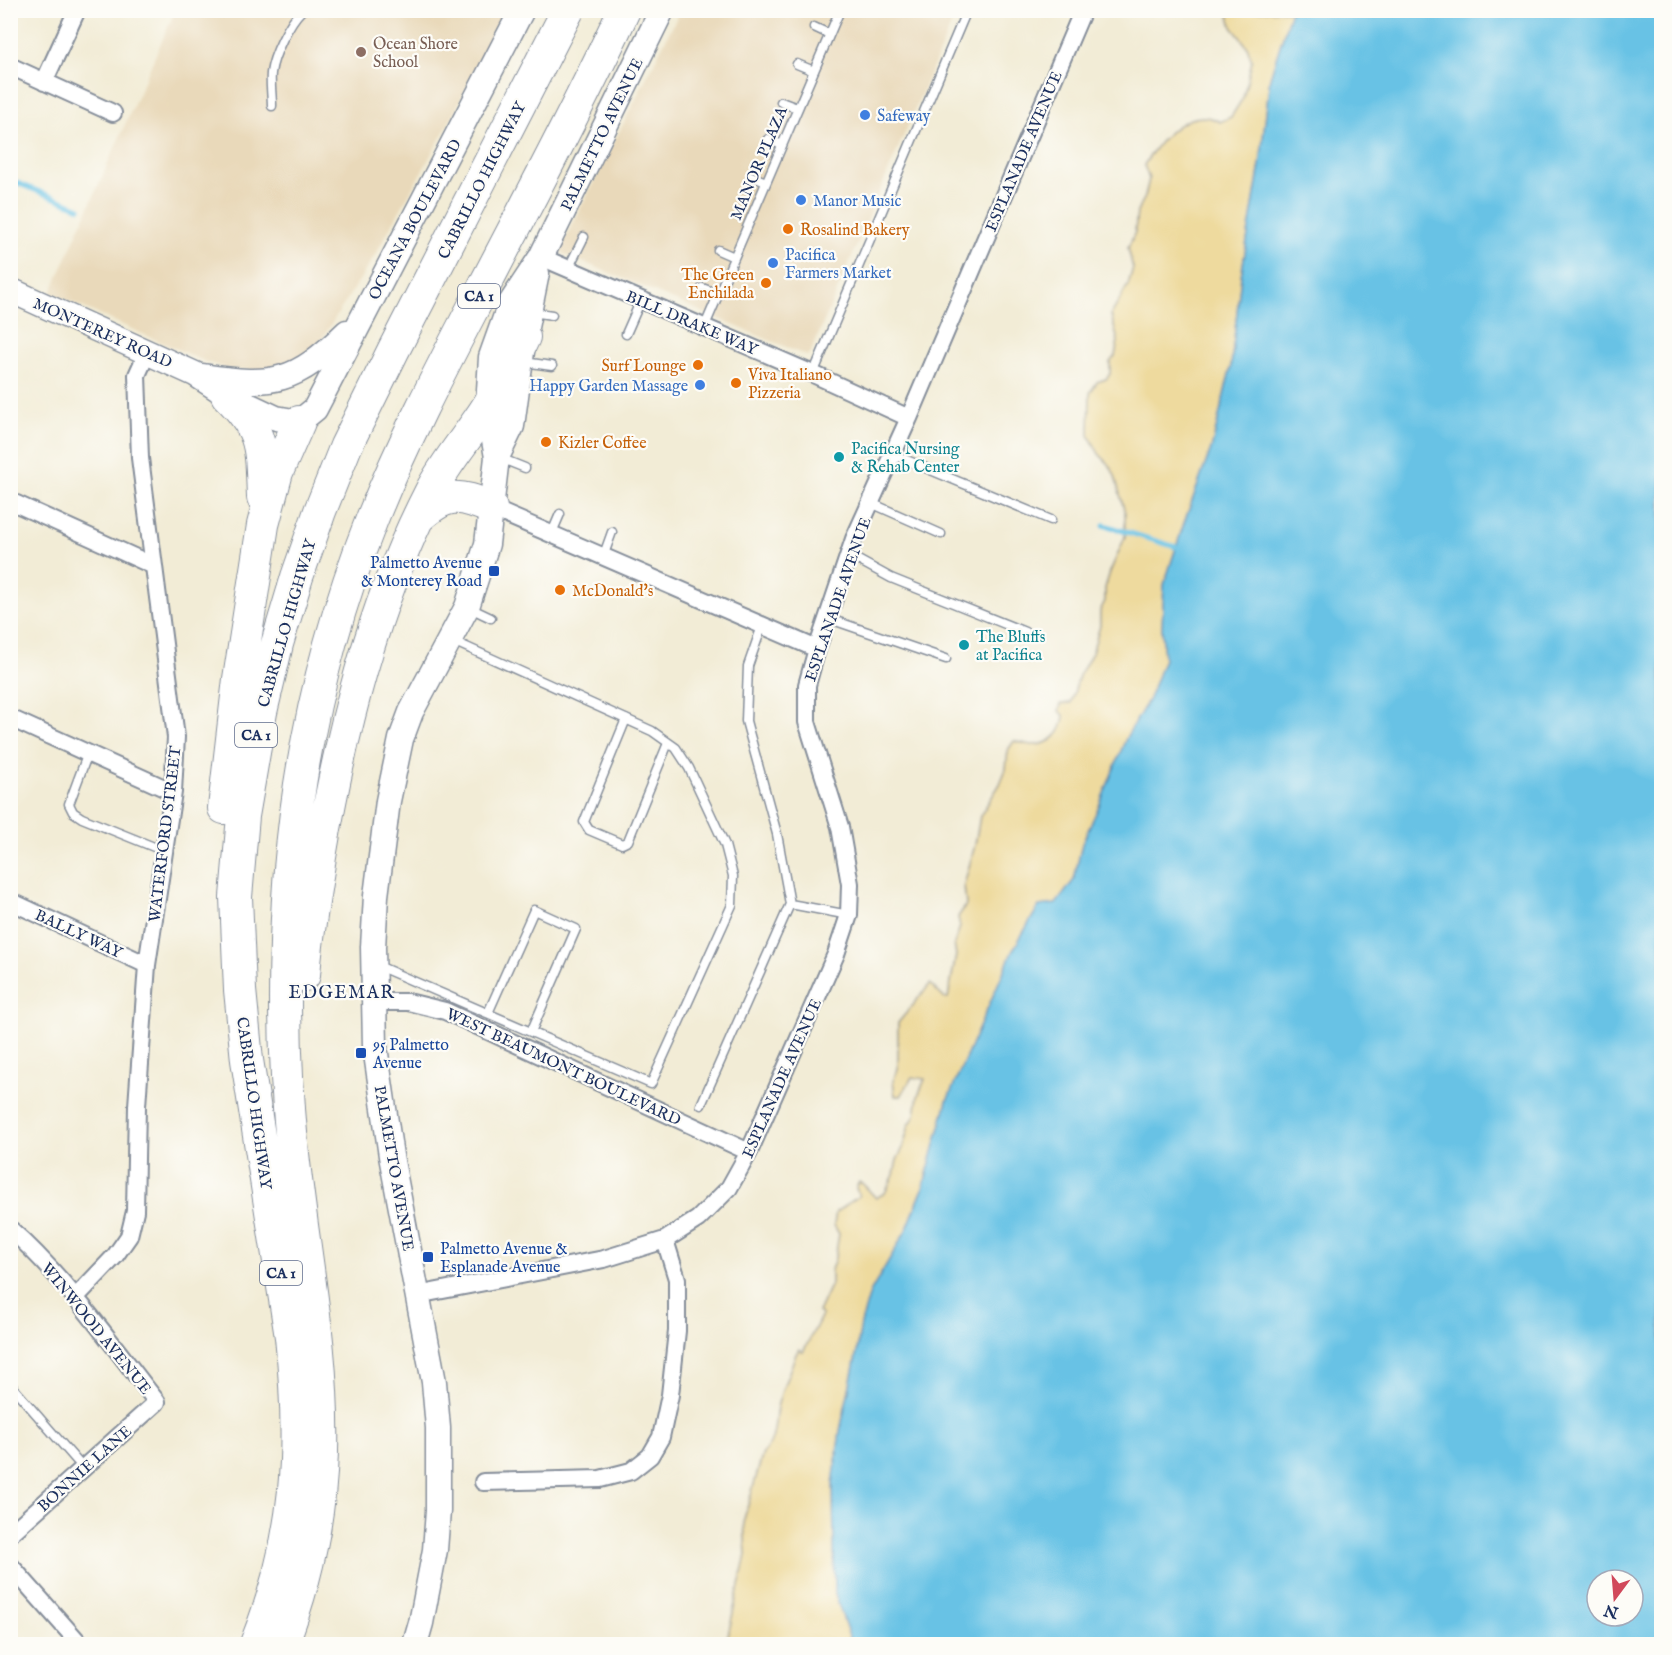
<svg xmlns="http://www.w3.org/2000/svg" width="1672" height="1655" viewBox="0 0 1672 1655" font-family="'IM FELL English',serif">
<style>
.built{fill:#e9d9ba}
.sand{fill:#eeda9e;stroke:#84847e;stroke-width:1.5}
.water{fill:#67c2e5;stroke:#4178a2;stroke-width:1.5;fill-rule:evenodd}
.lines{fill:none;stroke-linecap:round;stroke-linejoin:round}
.stream{stroke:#67c2e5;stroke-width:5}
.lane-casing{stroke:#868e9a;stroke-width:11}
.street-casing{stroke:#868e9a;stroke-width:20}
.secondary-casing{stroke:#868e9a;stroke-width:27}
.highway-casing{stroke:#868e9a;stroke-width:34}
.lane{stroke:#fff;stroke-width:8}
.street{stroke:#fff;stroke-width:16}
.secondary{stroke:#fff;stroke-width:24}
.highway{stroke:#fff;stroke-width:32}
.education-dot{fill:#8d6e63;stroke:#fdfcf7;stroke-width:2}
.shop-dot{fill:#3f7fe0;stroke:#fdfcf7;stroke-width:2}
.food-dot{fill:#e8710a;stroke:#fdfcf7;stroke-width:2}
.culture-dot{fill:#0f9aa8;stroke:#fdfcf7;stroke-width:2}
.transit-dot{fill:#1a4fb4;stroke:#fdfcf7;stroke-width:2}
.labels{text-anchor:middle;stroke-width:4.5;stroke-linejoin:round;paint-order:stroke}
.shield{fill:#fdfcf7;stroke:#5f6c8c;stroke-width:1.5}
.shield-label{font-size:15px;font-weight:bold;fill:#1b2f5e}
.education-label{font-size:16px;fill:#785e54;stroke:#fdfcf7;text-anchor:start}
.shop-label{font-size:16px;fill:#366cbe;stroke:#fdfcf7;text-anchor:start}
.street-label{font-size:16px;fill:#1b2f5e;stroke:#fdfcf7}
.food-label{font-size:16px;fill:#c56008;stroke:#fdfcf7;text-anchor:start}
.culture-label{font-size:16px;fill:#0d838f;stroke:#fdfcf7;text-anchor:start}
.transit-label{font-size:16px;fill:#164399;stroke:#fdfcf7;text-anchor:start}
.neighbourhood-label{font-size:18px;letter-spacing:1.5px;fill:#1b2f5e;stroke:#fdfcf7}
</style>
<rect width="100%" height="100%" fill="#fdfcf7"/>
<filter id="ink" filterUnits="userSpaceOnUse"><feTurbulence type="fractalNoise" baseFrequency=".0167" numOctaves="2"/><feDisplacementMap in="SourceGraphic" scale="12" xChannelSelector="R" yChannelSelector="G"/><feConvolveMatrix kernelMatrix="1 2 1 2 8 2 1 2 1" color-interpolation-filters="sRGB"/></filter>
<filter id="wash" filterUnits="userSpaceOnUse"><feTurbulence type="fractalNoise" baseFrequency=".008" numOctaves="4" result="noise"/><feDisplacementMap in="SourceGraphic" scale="24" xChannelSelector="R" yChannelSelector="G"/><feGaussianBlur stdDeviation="1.35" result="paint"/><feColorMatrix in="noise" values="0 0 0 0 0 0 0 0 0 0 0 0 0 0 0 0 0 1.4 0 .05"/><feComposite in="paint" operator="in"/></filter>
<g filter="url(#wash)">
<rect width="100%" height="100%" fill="#f2ecd6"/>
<path class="built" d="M175 11H506L447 126 374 257 323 337 308 353 272 371 230 369 206 362 51 293Z
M680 11H957L811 352 807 356 564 254 560 249Z"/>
<path class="sand" d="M1228 11H1291L1270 78 1260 165 1241 276 1231 366 1212 446 1184 523 1164 585 1162 628 1164 659 1149 699 1127 736 1099 806 1082 844 1074 880 1056 904 1039 906 1013 950 947 1101 923 1188 907 1229 870 1293 861 1324 856 1357 840 1431 833 1485 835 1594 849 1636 848 1644H726L746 1555 744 1519 763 1453C776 1442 774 1423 777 1408 781 1390 790 1371 796 1354L799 1349 803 1352 822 1315 818 1312 831 1284V1270L835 1258 839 1234 834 1225 836 1212 859 1196 856 1188 859 1182 863 1184 876 1198 885 1193 894 1175 897 1160 903 1148 909 1125 915 1116 918 1096 925 1079 912 1077 901 1096H895L893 1081 898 1069V1023L930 984 944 998H948L956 955 954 944 960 927 958 917 966 905 964 885 975 845 980 816 1000 784 1006 769 1008 750 1014 741C1020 742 1027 745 1033 745 1052 745 1063 732 1064 715L1059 711 1061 704 1071 703 1079 676 1092 653 1100 626V611L1105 601V588L1110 572 1125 537V513L1115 476 1109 464 1099 454 1089 435 1090 393 1097 382 1106 379 1110 374V362L1115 356 1118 341 1111 315 1128 285 1133 268 1128 248 1135 232 1137 212 1145 197 1149 179 1144 165C1159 140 1188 104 1220 122L1231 117 1243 98 1252 61 1247 46 1232 27Z"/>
<path class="water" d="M1291 11H1661V1644H848L849 1636 835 1594 833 1485 840 1431 856 1357 861 1324 870 1293 907 1229 923 1189 947 1101 1013 950 1039 906 1056 904 1074 880 1082 844 1099 806 1127 736 1149 699 1164 659 1162 628 1164 585 1184 523 1212 446 1231 366 1241 276 1260 165 1270 78ZM1597 1580H1633V1616H1597Z"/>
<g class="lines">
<path class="stream" d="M10 180 80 208
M1104 525 1176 547"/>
</g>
</g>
<g filter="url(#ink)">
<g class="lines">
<g class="lane-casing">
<path id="lane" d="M814 27 829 34
M797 64 814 71
M781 102 797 108
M272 106C272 96 270 84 271 73 273 56 289 22 302 10
M768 139 782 145
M751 176 766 182
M718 250 734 257
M568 269 584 237
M702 288 718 294
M532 312 552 315
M704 328 840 10
M626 334 641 300
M524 362 552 366
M813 374 967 10
M892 454 1051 520
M500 458 525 468
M871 503 941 534
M551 535 560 514
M849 555 891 578 1025 632
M603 557 612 532
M470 608 491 618
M827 618 946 659
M626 719 584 822 589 830 622 844 628 841 668 743
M88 753 69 804 73 812 82 818 164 851
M790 904 849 915
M376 965 651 1084 732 905 733 876 725 845 689 768 676 748 652 731 453 641
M488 1013 534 910 576 929 531 1032
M701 1105 790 904 777 834 746 721 748 666 762 626
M10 1384 83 1468"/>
</g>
<g class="street-casing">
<path id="street" d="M10 66 113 113
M44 82 77 10
M541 257 813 374 909 418
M10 501 154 566
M491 508 817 649
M10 718 173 792
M10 901 147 965
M373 1002H408L445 1011 749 1152
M10 1229C65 1277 112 1345 157 1402L10 1534
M417 1295 604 1259 665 1240 698 1219 729 1188 749 1152 836 954 849 915 850 884 840 827 807 722V685L817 649 854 539 909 418 1083 10
M75 1298 115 1256 129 1236 135 1211 137 1106 147 965 173 792 176 737 140 458 137 375 147 353
M483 1482 600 1479 631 1471 650 1456 661 1437 670 1395 677 1331V1279L665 1240
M10 1565 80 1644"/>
</g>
<g class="secondary-casing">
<path id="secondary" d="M10 290 195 374 227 395 276 418 299 422 315 409 522 10
M203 376C274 387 295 383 347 332
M497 457 512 426 524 337 537 273
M415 1644 421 1623 435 1550 438 1511V1428L434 1382 391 1156 375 1047 373 947 376 896 388 801 401 739 411 712 467 607 487 544 497 457 488 407 491 357 510 304 541 257 662 10"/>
</g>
<g class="highway-casing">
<path id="highway" d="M227 395C264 431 261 449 263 497
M419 517C446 493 458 493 491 508
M224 808 239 679 263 525 277 472 299 422
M304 975C307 935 314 896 320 857 341 733 372 606 430 493 446 461 470 435 488 406 502 384 513 360 524 337
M256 1644C298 1538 303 1449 291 1337L247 1060 240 990 236 897 243 816 261 712 277 644 297 577 320 511 346 446 393 351 568 10
M282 1644C306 1583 320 1517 322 1452 325 1349 302 1246 292 1144 283 1052 283 961 290 869 300 750 328 630 372 519 402 444 439 373 476 302 526 205 578 109 624 10"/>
</g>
<use href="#lane" class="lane"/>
<use href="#street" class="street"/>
<use href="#secondary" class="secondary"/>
<use href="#highway" class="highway"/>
</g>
</g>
<circle class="education-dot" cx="361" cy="52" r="6"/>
<g class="shop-dot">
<circle cx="865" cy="115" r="6"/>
<circle cx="801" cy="200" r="6"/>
<circle cx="773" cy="263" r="6"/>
<circle cx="700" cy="385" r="6"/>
</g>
<g class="food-dot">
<circle cx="788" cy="229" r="6"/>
<circle cx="766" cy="283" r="6"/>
<circle cx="698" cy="365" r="6"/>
<circle cx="736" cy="383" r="6"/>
<circle cx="546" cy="442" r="6"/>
<circle cx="560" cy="590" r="6"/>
</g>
<g class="culture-dot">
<circle cx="839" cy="457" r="6"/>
<circle cx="964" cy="645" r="6"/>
</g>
<g class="transit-dot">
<rect x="488" y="565" width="12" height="12" rx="3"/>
<rect x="355" y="1047" width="12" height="12" rx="3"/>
<rect x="422" y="1251" width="12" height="12" rx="3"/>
</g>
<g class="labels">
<g class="shield">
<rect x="458" y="284" width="42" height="24" rx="4.5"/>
<rect x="235" y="723" width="42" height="24" rx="4.5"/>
<rect x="260" y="1261" width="42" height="24" rx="4.5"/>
</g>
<g class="shield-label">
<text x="479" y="301">CA 1</text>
<text x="256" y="740">CA 1</text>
<text x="281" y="1278">CA 1</text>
</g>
<g class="education-label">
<text x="373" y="49">Ocean Shore<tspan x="373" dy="18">School</tspan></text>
</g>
<g class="shop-label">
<text x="877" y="121">Safeway</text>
<text x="813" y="206">Manor Music</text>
<text x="785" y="260">Pacifica<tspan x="785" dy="18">Farmers Market</tspan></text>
<text x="688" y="391" text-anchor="end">Happy Garden Massage</text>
</g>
<g class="street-label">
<text transform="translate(601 134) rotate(-64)" y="6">PALMETTO AVENUE</text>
<text transform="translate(1023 151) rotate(-67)" y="6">ESPLANADE AVENUE</text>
<text transform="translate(758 163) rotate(-67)" y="6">MANOR PLAZA</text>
<text transform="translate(481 180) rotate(-63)" y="6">CABRILLO HIGHWAY</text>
<text transform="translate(414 219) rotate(-62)" y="6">OCEANA BOULEVARD</text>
<text transform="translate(692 322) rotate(23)" y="6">BILL DRAKE WAY</text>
<text transform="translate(103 332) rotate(24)" y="6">MONTEREY ROAD</text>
<text transform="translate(837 599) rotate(-71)" y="6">ESPLANADE AVENUE</text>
<text transform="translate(286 623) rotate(-74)" y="6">CABRILLO HIGHWAY</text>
<text transform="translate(164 834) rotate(-83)" y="6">WATERFORD STREET</text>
<text transform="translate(79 933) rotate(25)" y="6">BALLY WAY</text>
<text transform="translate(564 1066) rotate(25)" y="6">WEST BEAUMONT BOULEVARD</text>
<text transform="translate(781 1078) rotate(-66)" y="6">ESPLANADE AVENUE</text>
<text transform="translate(255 1103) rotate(82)" y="6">CABRILLO HIGHWAY</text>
<text transform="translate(395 1168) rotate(80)" y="6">PALMETTO AVENUE</text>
<text transform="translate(97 1328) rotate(51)" y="6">WINWOOD AVENUE</text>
<text transform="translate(84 1468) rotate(-42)" y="6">BONNIE LANE</text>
</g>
<g class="food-label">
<text x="800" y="235">Rosalind Bakery</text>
<text x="754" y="280" text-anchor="end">The Green<tspan x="754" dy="18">Enchilada</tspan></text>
<text x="686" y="371" text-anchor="end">Surf Lounge</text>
<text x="748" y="380">Viva Italiano<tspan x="748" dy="18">Pizzeria</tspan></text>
<text x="558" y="448">Kizler Coffee</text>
<text x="572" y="596">McDonald's</text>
</g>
<g class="culture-label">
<text x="851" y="454">Pacifica Nursing<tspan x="851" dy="18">&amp; Rehab Center</tspan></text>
<text x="976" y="642">The Bluffs<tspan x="976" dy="18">at Pacifica</tspan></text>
</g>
<g class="transit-label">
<text x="482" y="568" text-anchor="end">Palmetto Avenue<tspan x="482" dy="18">&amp; Monterey Road</tspan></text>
<text x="373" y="1050">95 Palmetto<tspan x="373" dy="18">Avenue</tspan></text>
<text x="440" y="1254">Palmetto Avenue &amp;<tspan x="440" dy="18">Esplanade Avenue</tspan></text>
</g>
<g class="neighbourhood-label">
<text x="342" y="998">EDGEMAR</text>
</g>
</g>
<rect width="1672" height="1655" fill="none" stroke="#fdfcf7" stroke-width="36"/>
<g transform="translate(1615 1598) rotate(196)"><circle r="28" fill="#fdfcf7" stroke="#a3aaba" stroke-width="1.5"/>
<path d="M0-4.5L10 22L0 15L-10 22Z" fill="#d1495b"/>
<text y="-9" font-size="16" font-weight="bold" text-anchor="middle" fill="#1b2f5e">N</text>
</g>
</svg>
